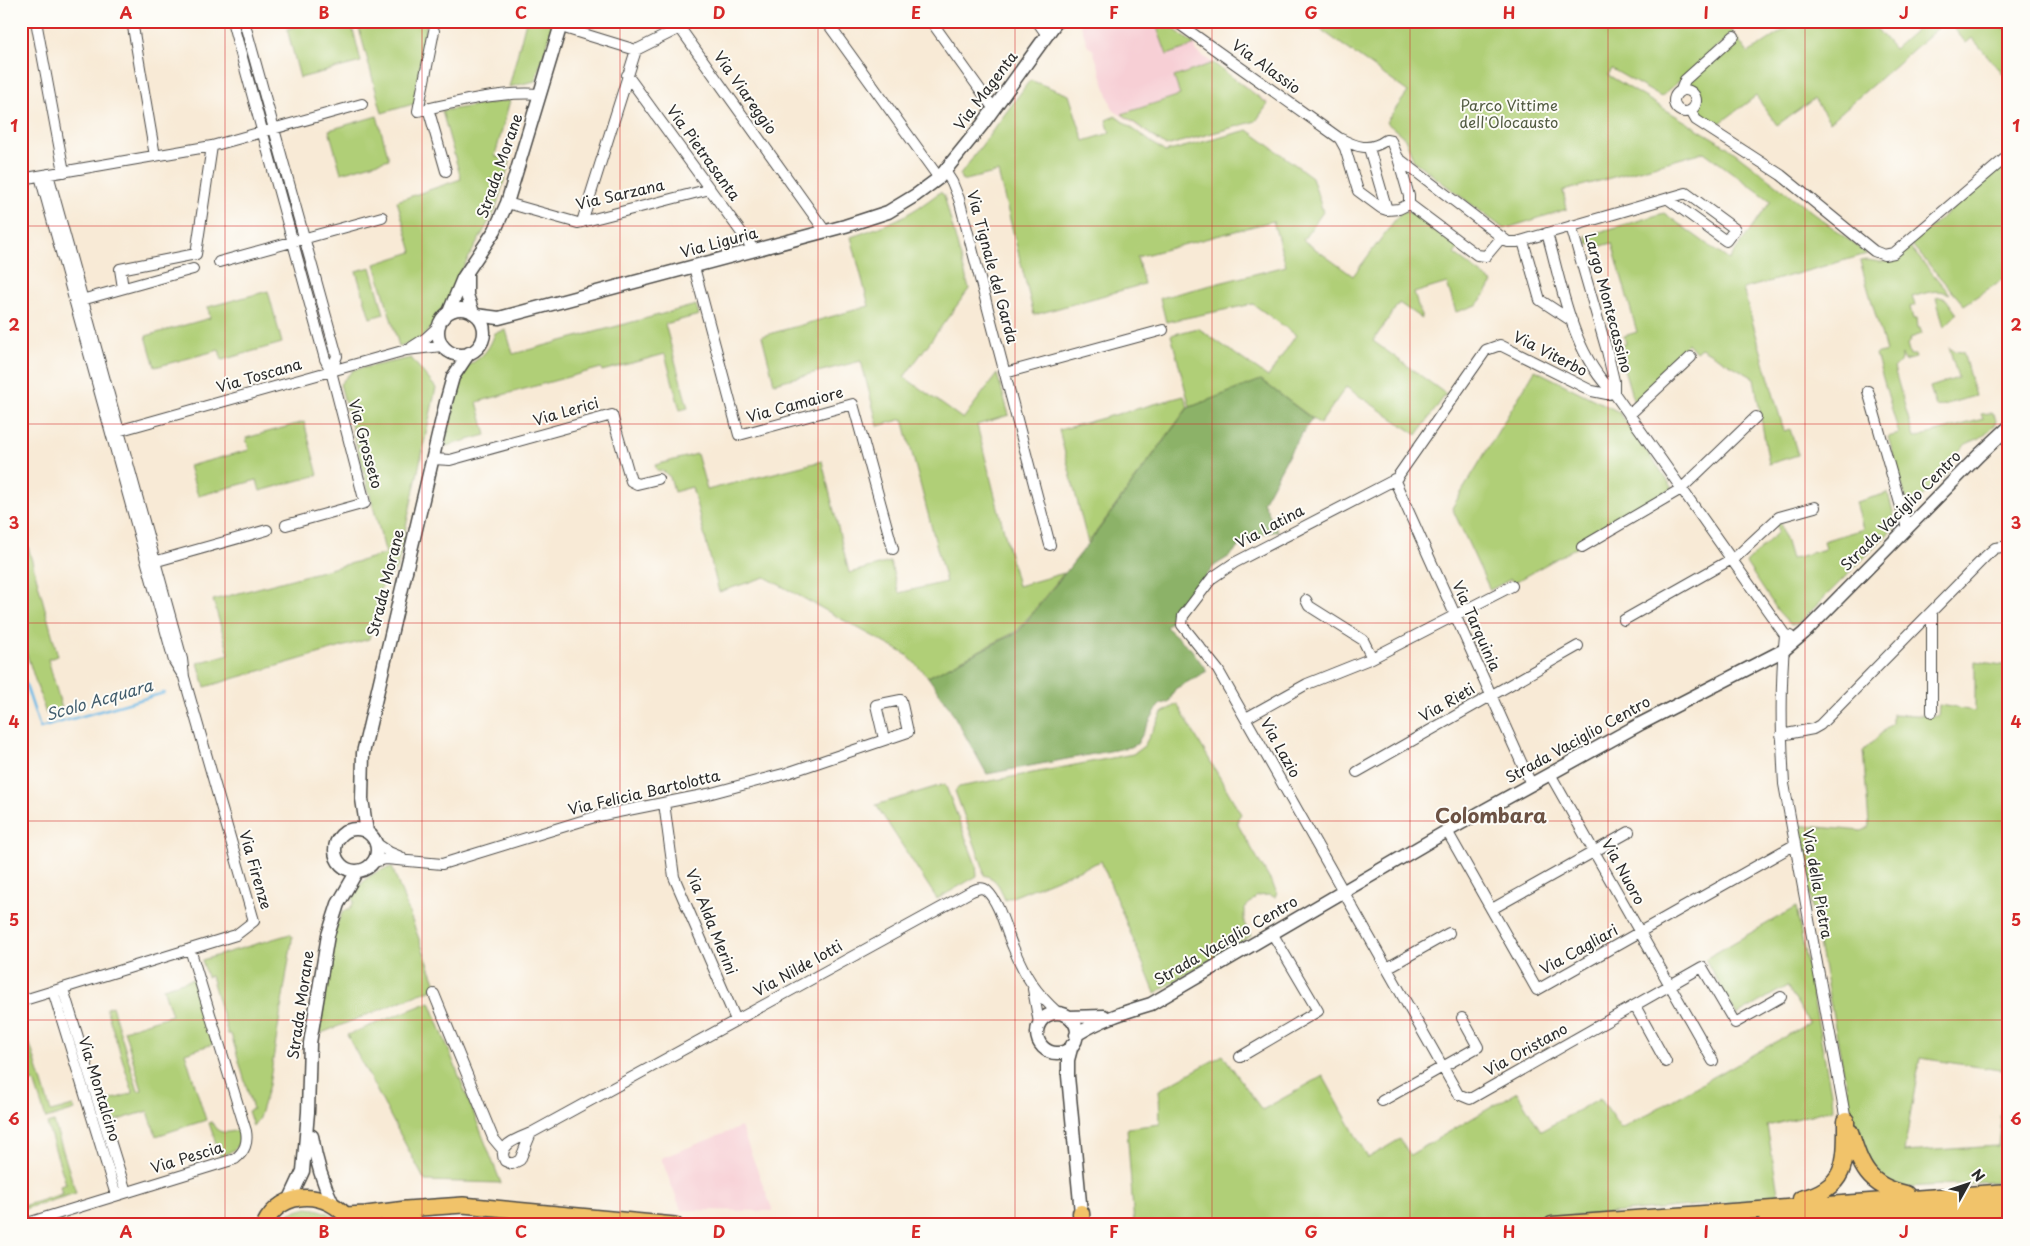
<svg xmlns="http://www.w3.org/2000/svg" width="2030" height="1246" viewBox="0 0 2030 1246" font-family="'Playpen Sans',sans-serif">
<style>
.built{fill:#f7cfd5}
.green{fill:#b0cf77;stroke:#6e7d51;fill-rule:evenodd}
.forest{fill:#8cb268;stroke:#5c6e4a}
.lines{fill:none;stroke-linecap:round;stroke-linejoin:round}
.stream{stroke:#6dbae7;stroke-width:2.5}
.minor-casing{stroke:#4a4845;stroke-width:12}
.tertiary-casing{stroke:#4a4845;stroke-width:15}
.primary-casing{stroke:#4a4845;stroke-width:18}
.trunk-casing{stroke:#4a4845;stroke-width:19}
.minor{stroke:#fff;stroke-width:10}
.tertiary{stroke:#fff;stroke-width:12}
.primary{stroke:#f1c36a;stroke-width:15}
.trunk{stroke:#f1c36a;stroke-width:16}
.grid{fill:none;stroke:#d62828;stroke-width:1;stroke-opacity:0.55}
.labels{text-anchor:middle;stroke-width:4;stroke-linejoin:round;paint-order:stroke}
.street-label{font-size:15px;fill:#2b2b2b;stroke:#fdfcf7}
.park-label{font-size:15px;fill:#535c42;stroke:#fdfcf7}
.water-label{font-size:16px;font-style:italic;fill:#425d6d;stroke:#fdfcf7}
.district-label{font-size:20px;font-weight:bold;fill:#6c5244;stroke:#fdfcf7}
.neatline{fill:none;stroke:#d62828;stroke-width:2}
.grid-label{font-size:16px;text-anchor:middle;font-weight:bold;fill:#d62828}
</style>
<rect width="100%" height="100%" fill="#fdfcf7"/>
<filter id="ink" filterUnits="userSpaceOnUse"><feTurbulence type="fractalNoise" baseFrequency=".02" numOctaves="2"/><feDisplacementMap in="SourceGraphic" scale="10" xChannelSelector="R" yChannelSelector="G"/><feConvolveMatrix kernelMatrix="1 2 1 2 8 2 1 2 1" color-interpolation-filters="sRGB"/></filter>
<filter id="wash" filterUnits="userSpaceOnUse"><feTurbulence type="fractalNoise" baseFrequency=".0096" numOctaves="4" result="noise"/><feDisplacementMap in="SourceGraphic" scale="20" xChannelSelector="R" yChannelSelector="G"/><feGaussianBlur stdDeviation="1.12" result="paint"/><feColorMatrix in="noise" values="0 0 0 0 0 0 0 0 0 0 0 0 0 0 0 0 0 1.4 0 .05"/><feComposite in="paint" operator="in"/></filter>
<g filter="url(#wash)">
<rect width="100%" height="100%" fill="#f8ead6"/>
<path class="built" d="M1079 21H1164L1195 44 1196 51 1269 103 1256 121 1166 146 1113 110 1093 50 1088 46Z
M741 1127 773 1211 681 1210 661 1158Z"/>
<path class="green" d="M315 21H351L361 62 300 78 287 29Z
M357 21H427L415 93 417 103 382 113Z
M526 21H555L535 81 509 87Z
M1163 21 1194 44 1195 45 1167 55 1155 22Z
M1309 21H1724L1733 33 1661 97 1612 69 1608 75 1726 146 1867 254 1743 289 1784 431 1790 429 1798 455 1769 464 1754 378 1701 348 1696 352 1688 343 1675 356 1681 362 1635 406 1617 346 1626 343 1624 336 1637 332 1612 243 1598 247 1597 242 1588 244 1586 236 1664 213 1729 260 1771 201 1704 152 1563 191 1567 209 1504 229 1414 161 1405 138 1386 122 1408 92Z
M1798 21H1870L1894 49 1926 21H1946L1830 122 1814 99 1777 125 1756 96 1716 126 1701 119 1697 96 1689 89V80L1738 39 1748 53Z
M1948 21H1991L2009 31V77L2007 78 1972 38 1966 43Z
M1213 63 1268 104 1256 121 1166 146 1122 114 1180 95 1174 77Z
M1030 80 1069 95 1084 141 1110 133 1106 120 1115 116 1165 152 1248 130 1312 177 1323 212 1303 240 1353 276 1401 212 1408 211 1459 248 1454 254 1493 283 1477 305 1456 312 1447 283 1414 293 1422 319 1399 303 1373 341 1446 394 1417 435 1346 387 1320 424 1261 380 1190 407 1171 335 1198 328 1268 377 1296 335 1253 304 1166 322 1160 298 1286 266 1273 221 1137 257 1144 284 1034 315 998 172 962 181 960 175Z
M510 100 495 156 510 161 495 211 460 273 449 304 439 313 431 328 418 341 399 346 375 264 412 252 397 201 461 179 442 111Z
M377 116 389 159 341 173 329 130Z
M2009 160V275L1964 305 1911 244Z
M940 192 944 195 969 289 904 377 963 419 997 374 1009 415 977 425 1018 586 1064 573 1017 631 928 677 907 655 765 577 719 592 692 487 674 492 670 477 663 471H657L655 465 697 454 707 490 822 461 849 573 890 562 899 593 946 582 903 419 878 426 861 361 774 383 762 336 869 306 851 237C889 224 908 217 940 192Z
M1909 246 1950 294C1937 288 1926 293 1912 297L1915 305 1910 307 1913 319 1917 318 1918 328H1920L1922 334 1910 338 1911 341 1907 344 1910 355H1915L1916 358 1904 361 1902 355 1900 362 1894 368 1914 438 1983 419 1981 414 1991 413C1995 416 1997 420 1995 425L1980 438 1966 444 1952 458 1946 474 1909 509 1888 437 1899 434 1876 354 1886 351 1860 261C1869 259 1872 261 1880 262 1892 263 1900 254 1909 246Z
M371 267 384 314 370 318 356 271Z
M268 291 282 343 222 360 219 350 155 367 146 336 210 318 208 307Z
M1940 297 1946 299 1957 314 1944 327 1936 298Z
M696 305 699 315 665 324 688 408 680 410 665 354 602 371 601 368 477 402 486 435 446 446 445 442 463 372C468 364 473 363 479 358 488 351 492 342 495 333L506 330 513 354Z
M1949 347 1953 351 1963 352 1975 396 1936 407 1930 387 1958 378Z
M411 358 436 388 397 568 380 589 369 639 205 687 198 663 229 654 213 600 386 554 340 384 353 370Z
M1535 370 1619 412 1673 488 1576 543 1577 547 1513 583 1511 579 1490 590 1452 508Z
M1184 396 1188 407 1088 543 1059 430Z
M304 422 318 475 260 491 257 480 198 496 189 466 249 450 246 438Z
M1888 493 1896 523 1894 528 1798 624H1790L1778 611 1746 563 1778 532 1776 524 1780 522 1791 559 1825 549 1823 541 1863 529 1856 502Z
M21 521 58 656 48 659 62 709 46 714 21 636Z
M1975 661 2009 666V1181L1892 1188 1865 1160 1852 1115 1796 825 1862 831 1868 828 1869 824 1863 751 1892 723V714L1938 716 1939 705 1975 711ZM1920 1058 2006 1071 1998 1146 1904 1152Z
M1177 704 1241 814 1238 818V825L1277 892 1275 897 1269 895 1257 896 1244 909V923L1251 936 1155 993 1101 861 1005 900C1000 888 998 879 984 875L982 864 955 791 959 787 1133 754 1144 746 1162 713Z
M945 784 976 865 977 876 937 899 876 805Z
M392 867 437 987 319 1034 334 930 343 911 349 910 354 902 352 898C362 880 371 872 392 867Z
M1796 907 1834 1109 1767 1126 1779 1198 1479 1225H1134L1127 1128 1160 1124 1159 1090 1223 1055 1262 1110 1323 1076 1368 1158 1400 1139 1410 1155 1517 1092 1541 1131 1600 1098 1621 1129 1809 1023 1787 986 1737 1015 1705 959Z
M290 934 292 936V940L269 1085 259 1118 253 1126 248 1111 253 1109 231 1034H228L211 976 207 977 202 960Z
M193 979 213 1044 185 1053 206 1120 156 1136 148 1111 111 1122 104 1102 133 1093 106 1008 112 1006 138 1091 142 1090 124 1030 172 1015 163 988Z
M430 1002 501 1183 425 1181 347 1035Z
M26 1031 51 1112 73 1106 75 1110 46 1119 34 1081 29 1082 26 1074 31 1072 21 1040V1033Z
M54 1122 76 1193 24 1209 23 1206 62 1194 60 1186 66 1184 47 1124Z
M212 1122C217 1135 227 1133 238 1130 243 1146 233 1152 220 1156L209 1123Z
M307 1208C321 1209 333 1213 341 1225H278L290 1213Z"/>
<path class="forest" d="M1261 380 1312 419 1293 447 1263 502 1278 531 1257 535 1242 543 1230 556 1214 566 1166 627 1191 649 1207 671 1175 689 1169 702 1161 704 1157 708 1137 744 1131 747 987 774 948 705 928 677 1018 632 1089 543 1188 408Z"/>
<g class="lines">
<path class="stream" d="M21 670 40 728 164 693"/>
</g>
</g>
<g filter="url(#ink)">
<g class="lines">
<g class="minor-casing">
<path id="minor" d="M36 21 64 172
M132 21 155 156
M232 21 325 359 331 371 365 503 286 525
M244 21 337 356 331 371
M826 21 939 178
M931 21 994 109
M1037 21 1047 35
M1175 21 1339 138C1357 147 1369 152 1386 140L1391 141 1398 158 1508 242H1517L1686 193 1735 229 1726 241 1668 199
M561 27 636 50 680 28 825 231
M434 31 418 111C456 102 502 91 540 94
M627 75 754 250
M1674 101a11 11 0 1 1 22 0a11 11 0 1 1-22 0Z
M1681 90 1685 80 1734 36
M428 108 446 171
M1691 111 1696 120 1781 175 1874 251 1884 255 1894 253 2009 155
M1340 139 1345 148 1358 191 1381 208 1387 210 1399 209 1409 204
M1369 148 1387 210
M1398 158 1409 196V204
M945 171 952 182 959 199 1050 545
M40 176 174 661 182 674
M21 179 212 146 362 104
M507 203 578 223 710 189
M1409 204 1477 255 1486 256 1502 237
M582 222 636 50
M1571 226 1607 351 1614 381V393
M1547 233C1562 286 1572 354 1614 393L1785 635 1790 636
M1523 241 1540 300 1572 321
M219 262 382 217
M694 267 739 435 853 404 893 549
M123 288 120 269 196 254 212 146
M78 301 193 269
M412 347 426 338 439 326
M1005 373 1163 330
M1868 391 1907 528
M1614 393 1607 394 1592 391 1500 345 1486 350 1396 479 1234 563 1212 578 1183 616 1182 625 1218 670 1458 1094 1470 1099 1702 967 1735 1023 1781 997
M1629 415 1691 357
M114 432 406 350 442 346
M433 459 450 460 612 415 631 481 637 484 658 479
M1394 479 1531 784
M1582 547 1681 489 1756 417
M150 563 267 530
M1306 600 1309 606 1363 640 1372 658
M1624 620 1737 556 1779 517 1815 507
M1785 635C1780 685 1781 734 1784 784L1846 1121
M1932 712V611
M1246 718 1307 684 1372 658 1512 586
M1781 735 1813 729 1820 725 1986 556 1995 548 2009 546
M1357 772 1578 646
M1550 774 1713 1061
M664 803 674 877 736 1020
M1447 831 1537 990 1794 845
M376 843 389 852 401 857
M374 862 386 859 442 864 598 816 708 794 787 773 908 732 901 700 876 705 884 739
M1492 909 1629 832
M1387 968 1449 933
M63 989 126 1192
M1033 989 1039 1023
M53 991 116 1195
M434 994 493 1138 503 1150
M21 1001 236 935 254 921 184 677 182 659 48 174
M1635 1006 1666 1062
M1240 1057 1318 1011 1272 933
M1382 1101 1478 1047 1462 1018
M531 1133 520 1160 512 1164 505 1161C496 1145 519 1138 531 1133L970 892C976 889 982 886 987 891 1000 903 1006 932 1013 947 1025 976 1035 992 1058 1013
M21 1225 235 1159C245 1151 248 1143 246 1131L190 949"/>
</g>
<g class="tertiary-casing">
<path id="tertiary" d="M467 275V295L473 313
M438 332a23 23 0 1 1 46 0a23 23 0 1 1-46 0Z
M449 312 463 278 495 230 507 203 562 21
M476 315 499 318 845 226 888 212 916 195 939 178 982 125 1057 21
M335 850a21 21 0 1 1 42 0a21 21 0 1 1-42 0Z
M367 832 362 799 363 753 446 402 453 377 469 353
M1037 1033a20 20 0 1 1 40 0a20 20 0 1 1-40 0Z
M1069 1017 1104 1016
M1076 1035C1100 1020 1124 1012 1151 1004L1447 831 1642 723 1784 650 1804 633 1979 455 2009 427
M1072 1045 1068 1060V1076L1081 1213
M312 1136C316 1161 322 1182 333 1204
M289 1201 303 1171 308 1112 310 1043 328 935 338 904 357 871"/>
</g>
<g class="primary-casing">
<path id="primary" d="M345 1215 366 1214 406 1209 463 1205 675 1225
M264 1225C282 1188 328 1190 350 1221
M387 1225 413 1214"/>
</g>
<g class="trunk-casing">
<path id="trunk" d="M1850 1132C1861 1166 1867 1186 1906 1194
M1801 1199C1847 1188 1846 1162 1846 1121
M1081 1213 1082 1225
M1552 1225 2009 1192
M1764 1225 2009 1208"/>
</g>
<use href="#minor" class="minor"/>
<use href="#tertiary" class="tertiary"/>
<use href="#primary" class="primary"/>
<use href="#trunk" class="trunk"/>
</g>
</g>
<path class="grid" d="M225 21V1225M422 21V1225M620 21V1225M818 21V1225M1015 21V1225M1212 21V1225M1410 21V1225M1608 21V1225M1805 21V1225M21 226H2009M21 424H2009M21 623H2009M21 821H2009M21 1020H2009"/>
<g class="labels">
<g class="street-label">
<text transform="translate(1266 67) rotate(36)" y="5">Via Alassio</text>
<text transform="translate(986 91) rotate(-53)" y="5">Via Magenta</text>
<text transform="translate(745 93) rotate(55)" y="5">Via Viareggio</text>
<text transform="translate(703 153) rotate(54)" y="5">Via Pietrasanta</text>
<text transform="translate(500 166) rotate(-71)" y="5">Strada Morane</text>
<text transform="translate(620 195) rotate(-13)" y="5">Via Sarzana</text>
<text transform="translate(719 243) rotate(-15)" y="5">Via Liguria</text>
<text transform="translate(992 267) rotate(75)" y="5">Via Tignale del Garda</text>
<text transform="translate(1608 303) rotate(75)" y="5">Largo Montecassino</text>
<text transform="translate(1550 354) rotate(27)" y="5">Via Viterbo</text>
<text transform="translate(259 376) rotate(-16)" y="5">Via Toscana</text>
<text transform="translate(795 405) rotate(-15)" y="5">Via Camaiore</text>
<text transform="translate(566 412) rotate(-16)" y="5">Via Lerici</text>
<text transform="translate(365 444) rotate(75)" y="5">Via Grosseto</text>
<text transform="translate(1901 511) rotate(-45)" y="5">Strada Vaciglio Centro</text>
<text transform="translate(1270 527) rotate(-28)" y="5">Via Latina</text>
<text transform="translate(386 583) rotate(-76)" y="5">Strada Morane</text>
<text transform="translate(1476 626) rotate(66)" y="5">Via Tarquinia</text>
<text transform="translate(1447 703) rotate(-30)" y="5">Via Rieti</text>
<text transform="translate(1578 740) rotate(-29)" y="5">Strada Vaciglio Centro</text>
<text transform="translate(1280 748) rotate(61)" y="5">Via Lazio</text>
<text transform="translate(644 793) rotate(-13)" y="5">Via Felicia Bartolotta</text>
<text transform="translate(255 870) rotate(74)" y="5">Via Firenze</text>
<text transform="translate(1623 872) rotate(61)" y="5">Via Nuoro</text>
<text transform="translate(1817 884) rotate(80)" y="5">Via della Pietra</text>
<text transform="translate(711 922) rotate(68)" y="5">Via Alda Merini</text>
<text transform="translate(1226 941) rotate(-30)" y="5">Strada Vaciglio Centro</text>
<text transform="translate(1579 950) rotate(-29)" y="5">Via Cagliari</text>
<text transform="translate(798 969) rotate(-29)" y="5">Via Nilde Iotti</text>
<text transform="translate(301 1005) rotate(-82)" y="5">Strada Morane</text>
<text transform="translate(1526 1050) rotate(-29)" y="5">Via Oristano</text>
<text transform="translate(99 1089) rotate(73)" y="5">Via Montalcino</text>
<text transform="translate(187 1158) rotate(-17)" y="5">Via Pescia</text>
</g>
<g class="park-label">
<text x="1509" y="111">Parco Vittime<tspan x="1509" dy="17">dell'Olocausto</tspan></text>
</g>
<g class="water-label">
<text transform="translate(99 700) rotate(-16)" y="6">Scolo Acquara</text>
</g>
<g class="district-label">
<text x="1491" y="823">Colombara</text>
</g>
</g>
<rect width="2030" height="1246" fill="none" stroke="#fdfcf7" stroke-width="55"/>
<g transform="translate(1968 1184) rotate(50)" stroke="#fdfcf7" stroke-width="4" paint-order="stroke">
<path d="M0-4L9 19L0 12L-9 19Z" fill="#2b2b2b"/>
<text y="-8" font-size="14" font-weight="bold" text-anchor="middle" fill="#2b2b2b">N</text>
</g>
<rect x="28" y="28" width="1974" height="1190" class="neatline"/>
<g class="grid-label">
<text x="126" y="19">A</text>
<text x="324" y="19">B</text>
<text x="521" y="19">C</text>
<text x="719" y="19">D</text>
<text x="916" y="19">E</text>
<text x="1114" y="19">F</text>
<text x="1311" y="19">G</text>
<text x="1509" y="19">H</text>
<text x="1706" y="19">I</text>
<text x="1904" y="19">J</text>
<text x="14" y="132">1</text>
<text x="2016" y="132">1</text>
<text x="14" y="331">2</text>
<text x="2016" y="331">2</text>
<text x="14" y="529">3</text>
<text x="2016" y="529">3</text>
<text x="14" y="728">4</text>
<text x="2016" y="728">4</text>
<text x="14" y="926">5</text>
<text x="2016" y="926">5</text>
<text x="14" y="1125">6</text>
<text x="2016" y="1125">6</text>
<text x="126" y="1238">A</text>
<text x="324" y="1238">B</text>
<text x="521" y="1238">C</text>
<text x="719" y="1238">D</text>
<text x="916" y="1238">E</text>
<text x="1114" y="1238">F</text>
<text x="1311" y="1238">G</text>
<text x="1509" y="1238">H</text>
<text x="1706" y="1238">I</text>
<text x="1904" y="1238">J</text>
</g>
</svg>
